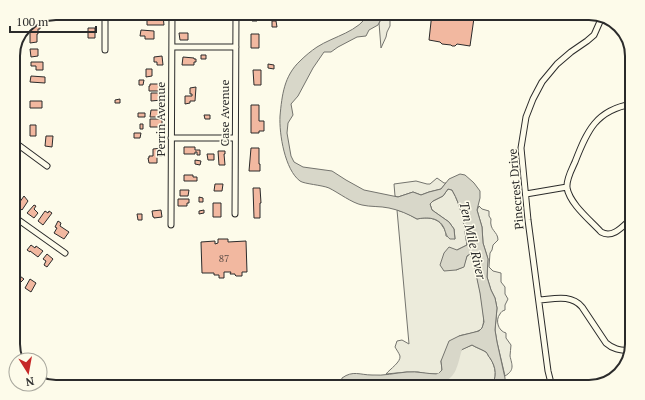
<svg xmlns="http://www.w3.org/2000/svg" width="645" height="400" viewBox="0 0 645 400" font-family="'PT Serif',serif">
<style>
.green{fill:#ecebdb;stroke:#74746e}
.water{fill:#d8d7c9;stroke:#74746e}
.lines{fill:none;stroke-linecap:round;stroke-linejoin:round}
.river{stroke:#d8d7c9;stroke-width:10}
.building{fill:#f2b8a0;stroke:#2b2b2b}
.street-casing{stroke:#2b2b2b;stroke-width:7}
.street{stroke:#fdfbea;stroke-width:5}
.labels{text-anchor:middle;stroke-width:3;stroke-linejoin:round;paint-order:stroke}
.number-label{font-size:10px;fill:#5d4e48}
.street-label{font-size:12px;fill:#2b2b2b;stroke:#fdfbea}
.water-label{font-size:13px;font-style:italic;fill:#2b2b2b;stroke:#fdfbea}
.rim{fill:none;stroke:#2b2b2b;stroke-width:2}
</style>
<rect width="100%" height="100%" fill="#fdfbea"/>
<path class="green" d="M384 13 393 14 390 18V26L387 32 386 37 381 48 379 23Z
M437 178 444 183H446L441 189 429 192 421 195 413 192 398 197 395 196 394 184 416 181 427 184H430Z
M448 189 452 190C462 207 464 225 467 245L457 250 456 270 463 267 467 256 470 254C475 264 488 319 482 328 479 333 464 334 459 336L441 361 442 370 438 374H428L418 372H407L386 374C390 369 401 362 400 356 399 353 396 349 395 347L397 341 402 340 409 344 397 210 406 213 417 219C426 217 438 217 443 227 445 229 446 233 446 236L455 239 454 229 449 222 432 210 430 204 433 201 443 196Z
M479 206 482 209 489 211V216L491 219C489 231 498 231 498 240L493 245 492 250 490 253 489 267 493 271 501 273V282L505 287V294L508 299 505 305V310C502 311 501 312 500 314 495 320 498 331 506 333V338L511 345C511 349 510 352 510 356 512 365 515 370 505 376L497 342 495 330 497 308 495 298 491 290 487 277 488 259 483 243 482 227 477 210Z
M472 345C475 347 483 350 486 352 488 354 488 356 490 358 496 367 498 378 490 387H434C454 380 448 362 460 351 463 348 468 347 472 345Z
M409 380 410 387H345L348 385Z"/>
<path class="water" d="M369 13H384L378 25 369 30 366 36 357 37 338 47 331 52H324L313 68 298 96 291 104 293 115 288 123 287 133 291 156 294 162 303 167 332 171 346 180 364 190 398 197 413 192 421 195 429 192 441 189 449 179 460 174 465 175 473 182 474 183 480 191V198L477 210 482 227 483 243 488 259 487 277 491 290 495 298 497 308 495 330 497 342 505 378V384L504 387H490C498 378 496 367 490 358 488 356 488 354 486 352 483 350 475 347 472 345L459 351 454 359 447 378 438 386 434 387H421L398 382 381 385 362 384 357 387H339L340 386 342 378C353 370 360 375 372 375 384 376 395 373 407 372 417 371 427 374 438 374L442 370 441 361 449 341 459 336 479 331 482 328 484 322 480 293 473 260 470 254 467 256 464 267 456 270 444 271 440 265 444 253 449 247 457 250 467 245C464 225 462 207 452 190L448 189 443 196 433 201 430 204 432 210 449 222 454 229 455 239H450C446 236 446 233 444 228 439 217 427 217 417 219 408 214 399 210 389 208 380 206 370 207 362 205 352 203 339 193 329 188 322 185 304 184 300 181 285 170 279 134 280 116 282 95 284 76 300 61 305 56 311 51 317 47 334 36 359 32 369 13Z"/>
<g class="lines">
<path class="river" d="M440 378C453 374 453 361 457 349"/>
</g>
<path class="building" d="M56 13H61V17H53V14Z
M122 13H132V15H130V19H122Z
M251 13H262V18H257V21H252Z
M281 13H288V16H281Z
M432 13H460L461 15 470 16V17L474 18 470 46 457 44 455 46H452L451 45 442 44 440 42 429 40Z
M147 16H163L164 25H147Z
M272 21H276L277 27H272Z
M40 23V29H38V34H37V42L30 43V24Z
M88 28H95V38H88Z
M141 30 154 31V39H145V36H140Z
M179 33H188V40H180Z
M251 34H259V48H251Z
M30 49H38V56L31 57Z
M201 55H206V59H201Z
M162 56 163 65H157V62H154V57Z
M183 57 194 58V59H196V62H194V65H182Z
M31 62H43V70H36V66H31Z
M268 64 274 65V69L268 68Z
M146 69H152V76L146 77Z
M253 70H261V85H254Z
M31 76 45 77V83L30 82Z
M139 80H144L143 85H139Z
M150 84H163L162 91H149V86H150Z
M196 87 195 101H190V103L185 104V96H192V94H190V88Z
M151 93H162V100L151 101Z
M120 99V103H115V100Z
M30 101H42V108H30Z
M251 105H259V121H264V131H259V133H251Z
M151 110H162V117H150Z
M138 113H145V117H138Z
M204 115H210V119H205Z
M150 119H162V127H150Z
M140 124H143V129H140Z
M30 125H36V136H30Z
M134 133H141L140 138H134Z
M46 136H53L52 147 45 146Z
M184 147H195V150H200V155H197V152H195V154H184Z
M162 148V156H157V163H149L148 158H149V156H153V149Z
M251 148H259V164H260V171H249Z
M218 151H225V154H224L225 165H219Z
M207 154H214V160H208Z
M195 160 201 161 200 165 195 164Z
M184 175H193V177H197V181H184Z
M215 184H223L222 191H214Z
M253 188H260L261 203H260V218H254Z
M180 190H189L188 196H180Z
M13 194 17 197 13 203Z
M24 196 28 201 22 210 17 206Z
M199 197 203 198V202H199Z
M178 199H189V203H187V206H178Z
M213 203H221V217H213Z
M34 205 36 206 34 209 38 213 34 218 27 213Z
M161 210 162 217 154 218V217H153L152 211Z
M204 210V213L199 214V211Z
M45 211 48 213 49 211 52 213 43 225 38 221Z
M137 214H142V220H138Z
M58 221 61 223 60 226 69 232 64 239 54 233 57 228 55 227Z
M218 239H228V242L246 241 247 272H242V276H236L235 275V274H230L231 272H224V278H219V275H214V273H202L201 242 215 241V244L218 243Z
M31 245 35 248 36 246 43 251 38 257 30 251V252L27 250Z
M47 254 53 259 47 267 44 265 46 261 43 259Z
M17 274 24 279 19 284 13 280Z
M30 279 36 283 31 292 25 288Z"/>
<g class="lines">
<g class="street-casing">
<path id="street" d="M172 47H236
M105 50V13
M632 104C596 110 587 131 575 162 572 169 566 179 567 188 570 204 590 220 601 232 613 239 623 226 632 218
M171 138H235
M13 141 47 166
M14 142 15 50
M526 194 567 187
M235 214 236 13
M13 216 65 253
M171 225 172 13
M13 291 17 294
M539 300C554 299 571 294 582 307L606 343C614 350 621 350 630 351
M552 387 548 371 528 220 521 148 526 117 533 99 542 82 557 64 571 52 587 41 594 35 602 17"/>
</g>
<use href="#street" class="street"/>
</g>
<g class="labels">
<g class="number-label">
<text x="224" y="262">87</text>
</g>
<g class="street-label">
<text transform="translate(225 113) rotate(-90)" y="4">Case Avenue</text>
<text transform="translate(161 119) rotate(-90)" y="4">Perrin Avenue</text>
<text transform="translate(516 189) rotate(-95)" y="4">Pinecrest Drive</text>
</g>
<g class="water-label">
<text transform="translate(473 240) rotate(77)" y="5">Ten Mile River</text>
</g>
</g>
<path d="M0 0H645V400H0ZM56 20H589A36 36 0 0 1 625 56V344A36 36 0 0 1 589 380H56A36 36 0 0 1 20 344V56A36 36 0 0 1 56 20Z" fill="#fdfbea" fill-rule="evenodd"/>
<path class="rim" d="M56 20H589A36 36 0 0 1 625 56V344A36 36 0 0 1 589 380H56A36 36 0 0 1 20 344V56A36 36 0 0 1 56 20Z"/>
<g transform="translate(28 372) rotate(169)"><circle r="19" fill="#fdfbea" stroke="#a9a89e"/>
<path d="M0-3L7 15L0 10L-7 15Z" fill="#c62828"/>
<text y="-6" font-size="11" font-weight="bold" text-anchor="middle" fill="#2b2b2b">N</text>
</g>
<path d="M10 26v6h86v-6" fill="none" stroke="#2b2b2b" stroke-width="2"/>
<text x="16" y="26" font-size="12" fill="#2b2b2b" stroke="#fdfbea" stroke-width="3" paint-order="stroke">100 m</text>
</svg>
